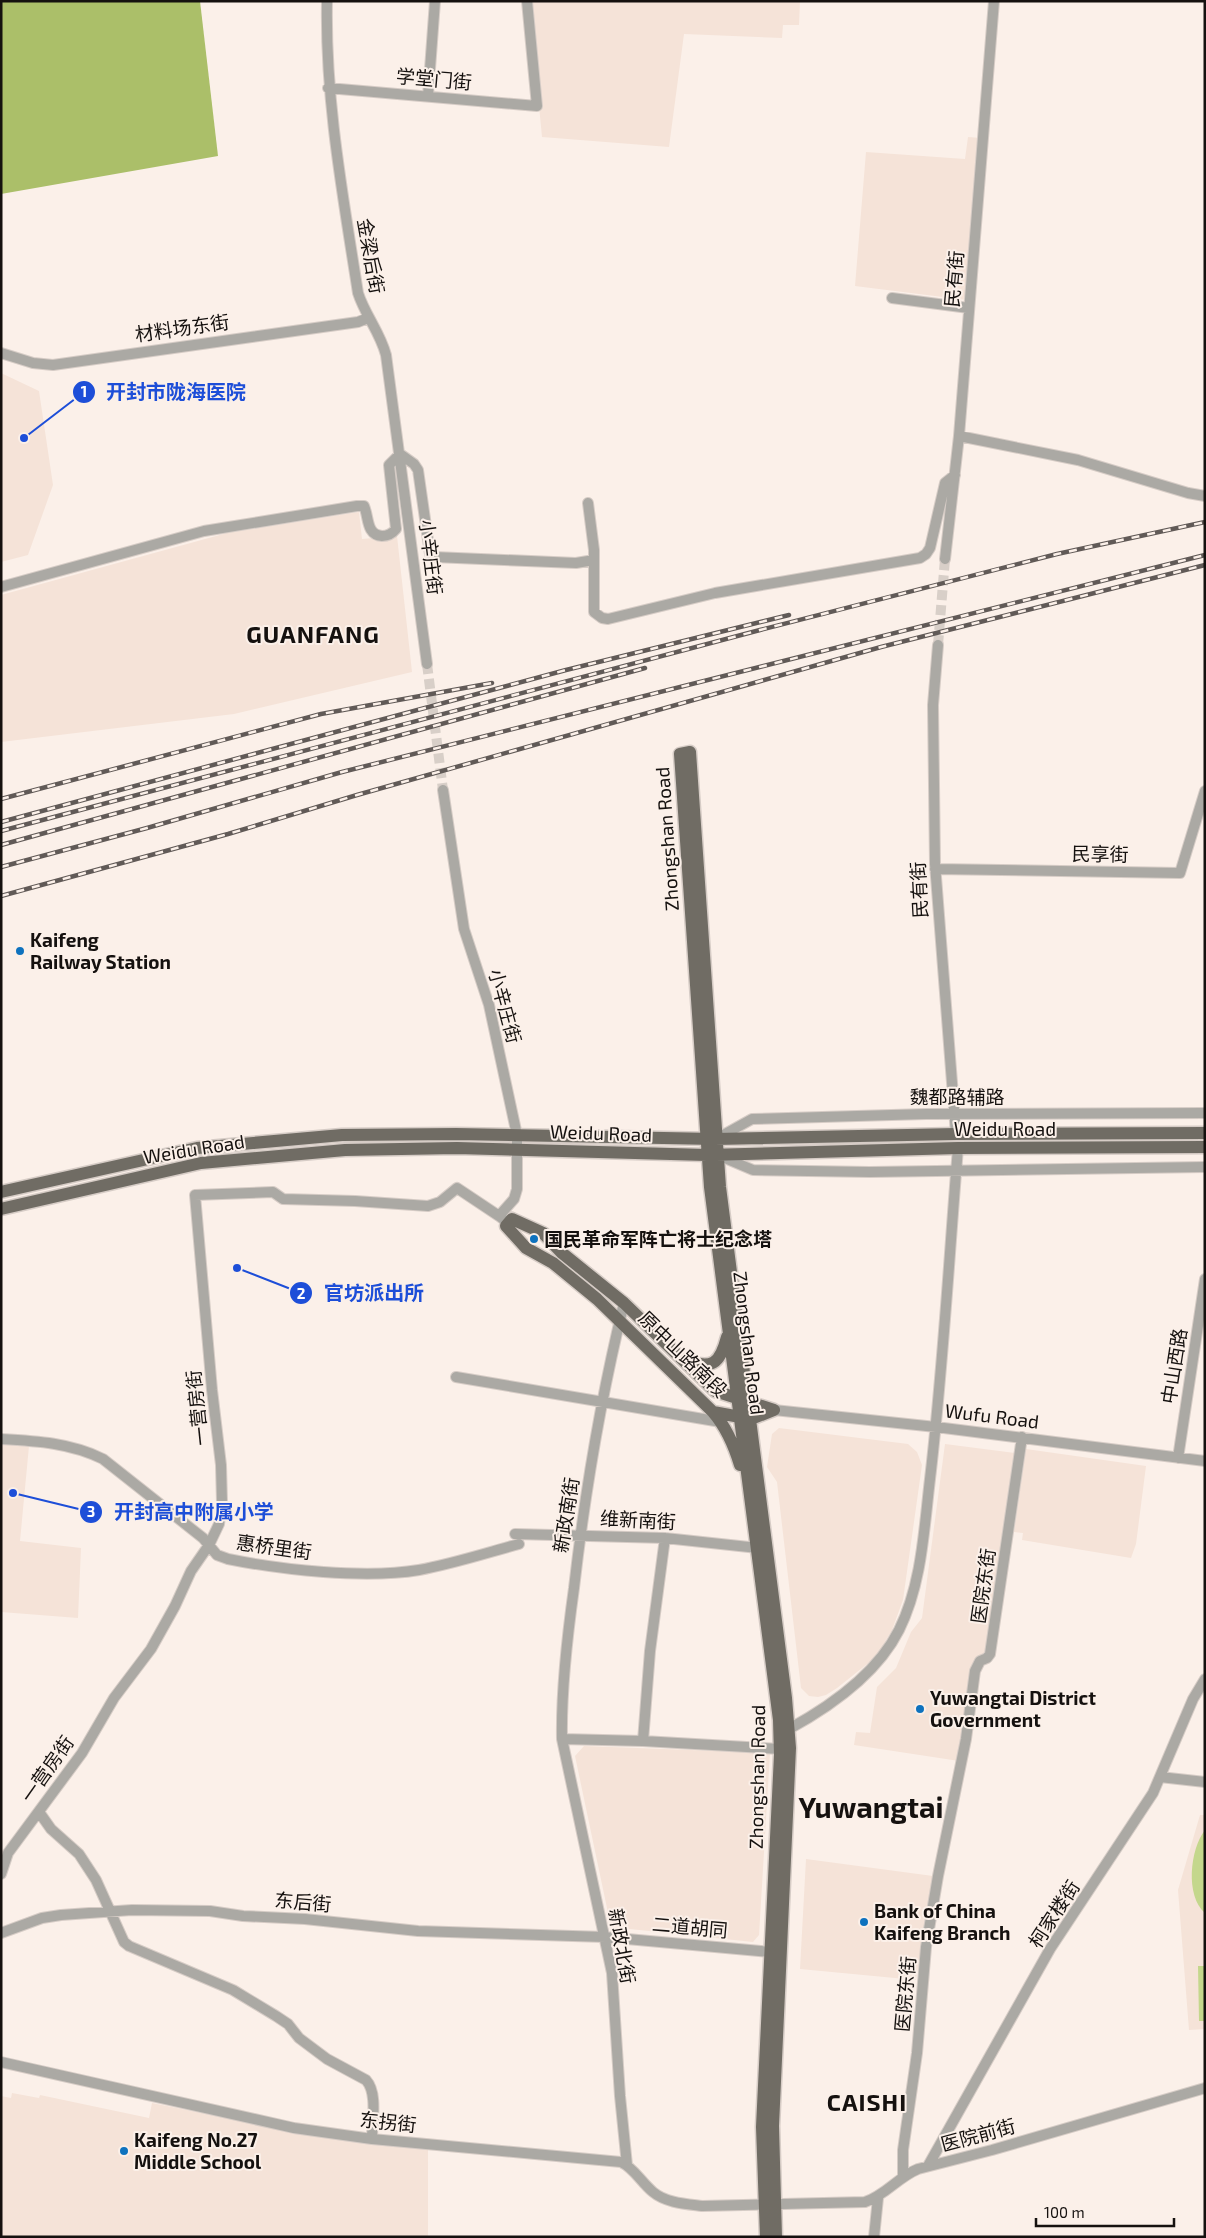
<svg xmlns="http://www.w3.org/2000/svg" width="1206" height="2238" viewBox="0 0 1206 2238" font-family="'Exo 2','Noto Sans SC',sans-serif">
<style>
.built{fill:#f5e3d8}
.green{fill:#c4d78c}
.forest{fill:#abbf69}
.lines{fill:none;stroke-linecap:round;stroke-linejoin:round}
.minor-tunnel{stroke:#d8cfc8;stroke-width:10;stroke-dasharray:10 5;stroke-linecap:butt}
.minor-casing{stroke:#d6ccc6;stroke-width:12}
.major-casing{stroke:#d6ccc6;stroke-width:15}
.minor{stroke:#aba9a4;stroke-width:10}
.major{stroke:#706c64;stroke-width:12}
.rail-casing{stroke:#615a57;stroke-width:4.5}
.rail{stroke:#fbf0e9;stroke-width:2.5;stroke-dasharray:8;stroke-linecap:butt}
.poi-dot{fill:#0e72be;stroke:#fbf0e9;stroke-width:2}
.labels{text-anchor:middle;stroke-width:4;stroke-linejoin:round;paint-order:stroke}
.street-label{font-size:19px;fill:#15110f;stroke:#fbf0e9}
.poi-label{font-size:19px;font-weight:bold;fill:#15110f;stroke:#fbf0e9;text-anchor:start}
.district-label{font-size:24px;font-weight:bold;letter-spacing:1px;fill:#15110f;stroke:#fbf0e9}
.town-label{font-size:29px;font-weight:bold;fill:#15110f;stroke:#fbf0e9}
.leader{fill:none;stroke:#1d4ed8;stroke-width:2}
.callout-dot{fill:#1d4ed8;stroke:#fbf0e9;stroke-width:2}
.mark-label{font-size:15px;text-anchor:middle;font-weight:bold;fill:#fff}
.callout-label{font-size:20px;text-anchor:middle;font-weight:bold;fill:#1d4ed8;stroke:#fbf0e9;stroke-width:4;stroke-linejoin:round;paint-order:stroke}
</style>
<rect width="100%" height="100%" fill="#fbf0e9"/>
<path class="built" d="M529 1H800L799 25H783L782 38 684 34 669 147 542 137Z
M968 137 981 138 967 300 855 286 866 152 965 159Z
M1 373 39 391 53 485 28 555 1 562Z
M359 512 362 539 397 536 412 672 234 714 1 742V595L227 533Z
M779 1428 908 1444 917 1452 922 1465 903 1600 892 1630 876 1657 837 1688 826 1695 818 1697 809 1696 801 1688 777 1482 767 1467 772 1434Z
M1 1443 29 1446 20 1541 81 1548 78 1618 1 1612Z
M945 1444 1015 1453 989 1648 975 1661 959 1761 854 1745 856 1732 870 1733 877 1687 896 1668 911 1632 922 1618Z
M1026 1449 1146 1466 1136 1544 1131 1558 1022 1540 1023 1533 1014 1532Z
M584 1746 770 1753 759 1935 753 1942 611 1927 575 1756Z
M1200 1815H1205V2029L1189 2030 1178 1890Z
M806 1859 933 1876 916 1980 800 1969Z
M12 2093 39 2098 40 2095 149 2118 152 2103 285 2130 428 2147V2237H1V2096L11 2098Z"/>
<path class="green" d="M1205 1830V1913C1185 1896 1190 1849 1205 1830Z
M1198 1966H1205V2021H1199Z"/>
<path class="forest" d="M1 1H200L218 156 1 194Z"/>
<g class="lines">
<path class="minor-tunnel" d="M938 645 945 559
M427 664 443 790"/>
<g class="minor-casing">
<path id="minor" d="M327 1C325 100 343 196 358 293 365 315 380 332 386 355L427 664
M328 88 537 106 527 1
M428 96 435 1
M892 298 969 308
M1 353 33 363 53 365 358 322 368 318
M959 436 1078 460 1188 493 1205 496
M400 454 414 464 418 470 430 554 434 557 576 563 594 560
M588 503 594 550V612L602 618 608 619 715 593 920 558 926 554 930 548 945 483 955 475
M945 559 959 436 994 1
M1 587 204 531 357 506H364C369 517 366 535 382 536 388 536 392 534 396 529L389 465 400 454
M938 645 933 705 935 864 956 1134
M443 790 464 929 489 1005 517 1135V1189L514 1199 499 1216 503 1219
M935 869 1180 873 1205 791
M716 1139 752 1119 926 1114 1205 1113
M720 1156 753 1170 870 1172 1205 1167
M624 1303C601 1397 585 1492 574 1588 567 1638 561 1689 562 1739L612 1973 620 2096 627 2165
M456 1377 721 1422
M774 1410 936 1427 1205 1461
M1 1439C37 1441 71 1443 103 1459L203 1538 217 1555 228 1559C282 1570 365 1579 419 1570 452 1564 486 1553 519 1544
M1178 1458 1205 1279
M515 1534 665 1538 758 1548
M789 1729C831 1706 877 1674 899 1630 922 1584 924 1529 930 1479 943 1369 949 1258 958 1148
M562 1739 643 1741 780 1749
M643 1741 650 1651 665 1538
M1160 1777 1205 1782
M39 1812 51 1829 79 1854 96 1880 124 1942 129 1946 233 1990 276 2016 288 2024 299 2038 327 2059 366 2080C378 2093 372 2122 372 2139
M1 1874 8 1853 82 1753 114 1698 151 1649 175 1606 191 1571 209 1545 219 1524 222 1503 221 1465 212 1390 195 1195 273 1192 283 1199 355 1201 428 1206 440 1202 457 1188 499 1216
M1 1933 42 1918 61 1915 132 1910 210 1911 243 1916 305 1919 418 1931 605 1937 771 1952
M1 2062 294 2128 372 2139 621 2162C634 2168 641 2182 653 2192 666 2203 686 2204 702 2206L865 2202C886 2195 898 2177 918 2169L992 2150 1205 2088
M928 2166 1050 1949 1153 1793 1193 1699 1205 1679
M903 2176V2150L917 2053 926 1947 938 1876 966 1739 975 1671 980 1661 987 1658 990 1654 1022 1437
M874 2237 878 2198"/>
</g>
<g class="major-casing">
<path id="major" d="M1 1192 197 1148 342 1135 456 1134 715 1139 956 1134 1205 1133
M1 1209 201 1163 345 1150 457 1148 707 1155 958 1148 1205 1147
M512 1219 543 1233 562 1253 624 1303 715 1391 774 1410 751 1419 713 1412 597 1299 553 1263 526 1248 506 1226Z
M685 1360C712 1370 720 1364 727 1337
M713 1412C726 1427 734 1445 740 1465
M766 2237 762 2127 780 1755 779 1720 710 1187 680 754 690 752 720 1187 786 1698 790 1748 773 2126 776 2237"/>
</g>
<use href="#minor" class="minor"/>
<use href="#major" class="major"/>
<g class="rail-casing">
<path id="rail" d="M1 799 321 714 492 683
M1 822 566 670 789 615
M1 831 760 630 1057 554 1205 522
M1 845 645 668
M1 867 147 828 342 772 1205 555
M1 896 228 834 357 795 881 647 1205 565"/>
</g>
<use href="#rail" class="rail"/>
</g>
<g class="poi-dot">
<circle cx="20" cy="951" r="5"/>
<circle cx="534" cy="1239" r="5"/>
<circle cx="920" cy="1709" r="5"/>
<circle cx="864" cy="1922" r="5"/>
<circle cx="124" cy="2151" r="5"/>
</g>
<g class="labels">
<g class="street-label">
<text transform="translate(434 79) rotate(5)" y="7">学堂门街</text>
<text transform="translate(371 256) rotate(80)" y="7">金梁后街</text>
<text transform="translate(954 279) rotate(-85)" y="7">民有街</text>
<text transform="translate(182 328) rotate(-8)" y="7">材料场东街</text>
<text transform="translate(431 557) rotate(83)" y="7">小辛庄街</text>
<text transform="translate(667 839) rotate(-94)" y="7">Zhongshan Road</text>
<text transform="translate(1100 854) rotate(1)" y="7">民享街</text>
<text transform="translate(919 890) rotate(-93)" y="7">民有街</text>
<text transform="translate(505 1006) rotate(75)" y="7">小辛庄街</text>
<text x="957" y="1104">魏都路辅路</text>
<text x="1005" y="1136">Weidu Road</text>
<text transform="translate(601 1133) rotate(2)" y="7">Weidu Road</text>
<text transform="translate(194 1149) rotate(-9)" y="7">Weidu Road</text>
<text transform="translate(749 1343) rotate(83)" y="7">Zhongshan Road</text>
<text transform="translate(683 1354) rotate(44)" y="7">原中山路南段</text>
<text transform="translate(1174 1366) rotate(-81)" y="7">中山西路</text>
<text transform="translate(197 1408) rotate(-96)" y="7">一营房街</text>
<text transform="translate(992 1416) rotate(7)" y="7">Wufu Road</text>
<text transform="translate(566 1515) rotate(-81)" y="7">新政南街</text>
<text transform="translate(638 1520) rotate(3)" y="7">维新南街</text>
<text transform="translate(274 1547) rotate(8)" y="7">惠桥里街</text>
<text transform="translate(983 1586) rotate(-82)" y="7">医院东街</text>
<text transform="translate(47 1769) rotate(-55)" y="7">一营房街</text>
<text transform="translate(757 1777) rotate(-89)" y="7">Zhongshan Road</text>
<text transform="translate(303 1902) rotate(5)" y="7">东后街</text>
<text transform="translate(1054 1914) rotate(-57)" y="7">柯家楼街</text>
<text transform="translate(690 1927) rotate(5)" y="7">二道胡同</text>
<text transform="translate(622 1946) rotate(80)" y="7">新政北街</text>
<text transform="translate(905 1994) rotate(-85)" y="7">医院东街</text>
<text transform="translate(388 2122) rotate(6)" y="7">东拐街</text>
<text transform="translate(978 2135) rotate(-15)" y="7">医院前街</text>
</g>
<g class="poi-label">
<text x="30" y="947">Kaifeng<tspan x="30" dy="22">Railway Station</tspan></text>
<text x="544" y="1246">国民革命军阵亡将士纪念塔</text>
<text x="930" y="1705">Yuwangtai District<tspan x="930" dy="22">Government</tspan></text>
<text x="874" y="1918">Bank of China<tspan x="874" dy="22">Kaifeng Branch</tspan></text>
<text x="134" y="2147">Kaifeng No.27<tspan x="134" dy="22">Middle School</tspan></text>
</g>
<g class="district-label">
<text x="313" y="643">GUANFANG</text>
<text x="867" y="2111">CAISHI</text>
</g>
<g class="town-label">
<text x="871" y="1818">Yuwangtai</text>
</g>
</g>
<path class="leader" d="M24 438L84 392M237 1268L301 1293M13 1493L91 1512"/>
<g class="callout-dot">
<circle cx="24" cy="438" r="5"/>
<circle cx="237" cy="1268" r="5"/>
<circle cx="13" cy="1493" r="5"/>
<circle cx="84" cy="392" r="12"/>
<circle cx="301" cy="1293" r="12"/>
<circle cx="91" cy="1512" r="12"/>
</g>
<g class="mark-label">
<text x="84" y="397">1</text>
<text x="301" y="1299">2</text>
<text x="91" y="1517">3</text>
</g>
<g class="callout-label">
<text x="176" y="399">开封市陇海医院</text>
<text x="374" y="1300">官坊派出所</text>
<text x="194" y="1519">开封高中附属小学</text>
</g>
<rect width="1206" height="2238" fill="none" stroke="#15110f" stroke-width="5"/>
<path d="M1036 2218v8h138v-8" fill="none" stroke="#15110f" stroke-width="2.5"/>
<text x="1044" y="2218" font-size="15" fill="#15110f" stroke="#fbf0e9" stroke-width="4" paint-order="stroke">100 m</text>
</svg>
